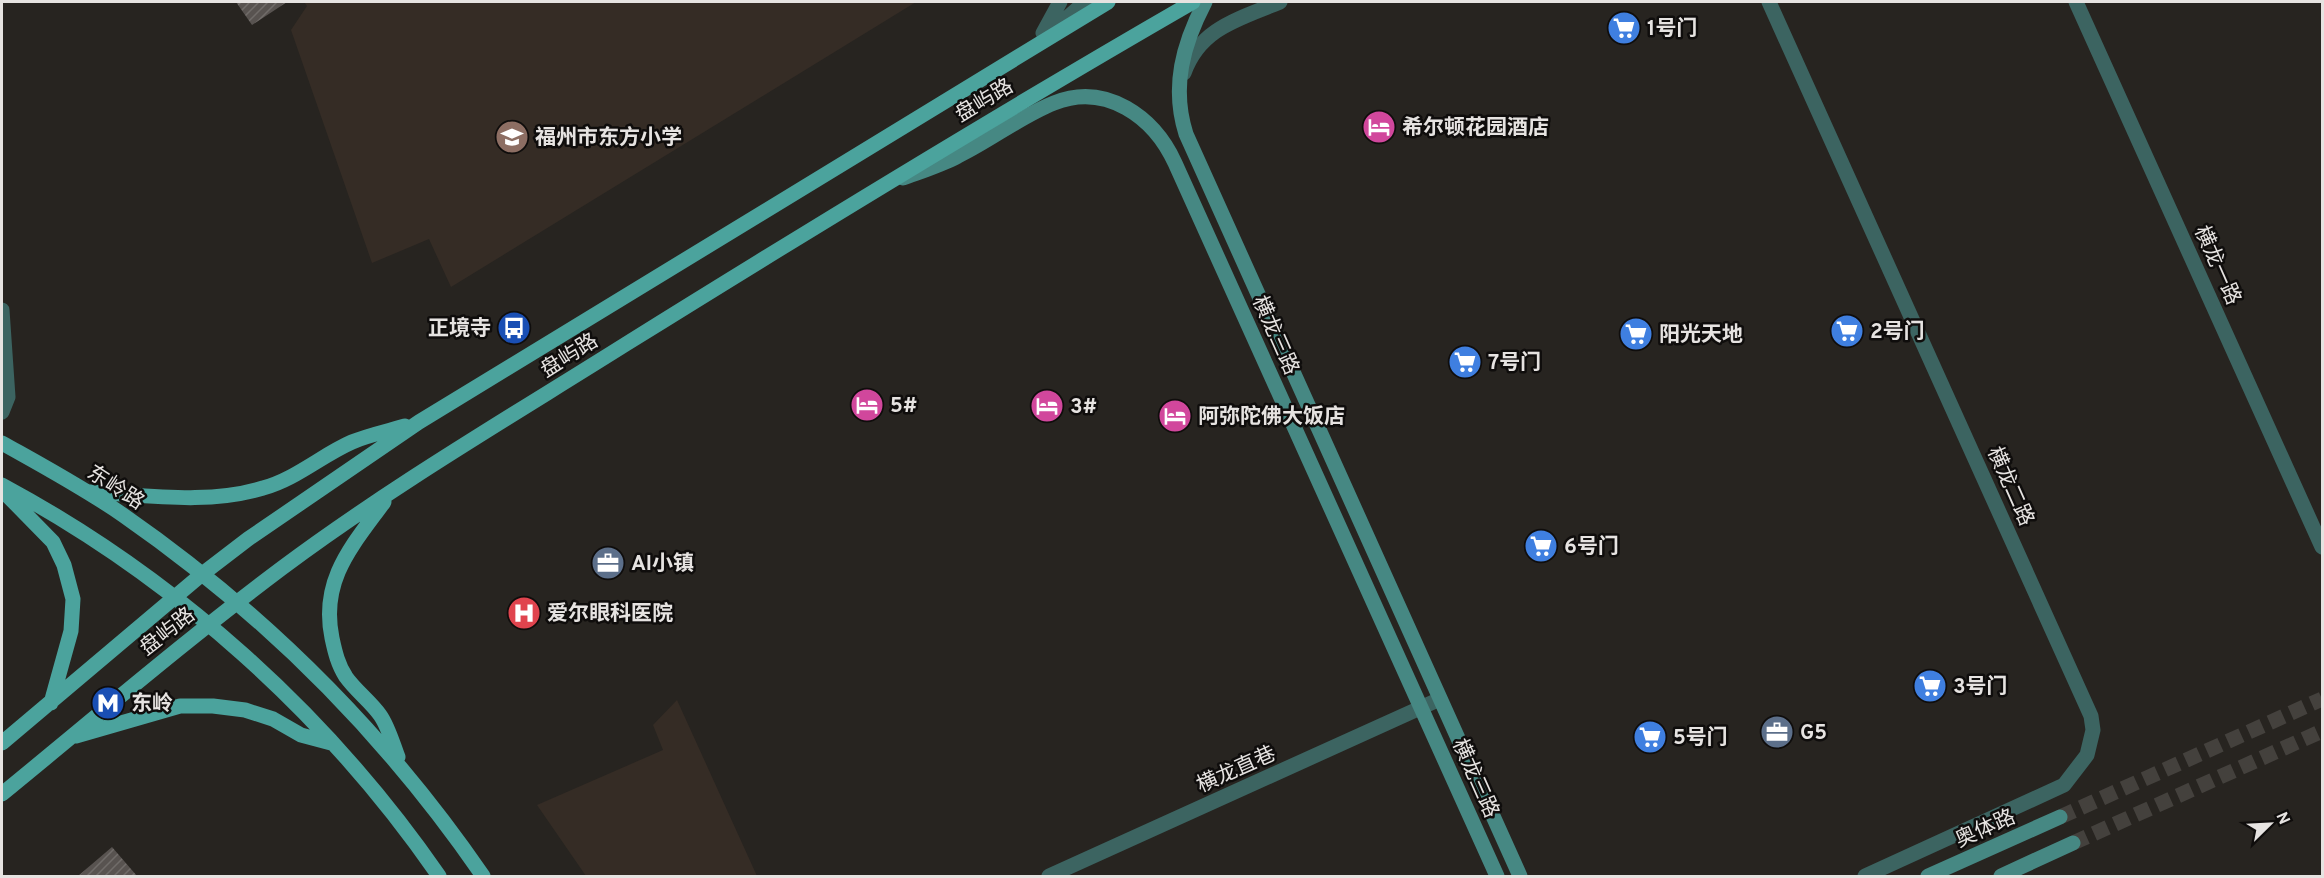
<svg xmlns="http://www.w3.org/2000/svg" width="2324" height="878" viewBox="0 0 2324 878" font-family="Overpass,'Noto Sans SC',sans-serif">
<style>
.built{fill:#352c25}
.building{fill:url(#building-hatch)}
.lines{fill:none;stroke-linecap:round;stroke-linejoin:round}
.secondary-tunnel{stroke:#44413d;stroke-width:15;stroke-dasharray:15 8;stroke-linecap:butt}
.minor{stroke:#3c6461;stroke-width:15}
.tertiary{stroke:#3c6461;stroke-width:15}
.secondary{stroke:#468883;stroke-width:15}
.primary{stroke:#4ba39d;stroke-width:15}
.labels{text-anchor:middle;stroke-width:5;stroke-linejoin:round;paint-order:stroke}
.poi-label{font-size:21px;font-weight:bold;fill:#e6e3e1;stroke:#0f0d0c;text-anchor:start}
.street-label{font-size:21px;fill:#e6e3e1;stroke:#0f0d0c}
</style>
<defs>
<pattern id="building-hatch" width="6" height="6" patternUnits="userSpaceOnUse" patternTransform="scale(1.5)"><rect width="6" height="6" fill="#585350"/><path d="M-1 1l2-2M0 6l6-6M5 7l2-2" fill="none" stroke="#706c69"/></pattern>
</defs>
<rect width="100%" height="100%" fill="#272420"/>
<path class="built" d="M304 2H916L451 287 429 239 372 263 291 30 307 6Z
M677 700 757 876H586L537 805 663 750 653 725Z"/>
<path class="building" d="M236 2H287L252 25Z
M112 847 137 876H78Z"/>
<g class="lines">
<path class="secondary-tunnel" d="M2060 817 2322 699
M2073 843 2322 731"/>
<path class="minor" d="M2 310 8 397 2 412"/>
<path class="tertiary" d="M1769 2 2091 716 2093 730 2087 755 2064 785 1865 876
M2076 2 2322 547
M1043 33 1060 2
M1050 33 1085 2
M1184 73C1200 28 1239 19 1280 2
M1049 876 1440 699"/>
<path class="secondary" d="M1205 2C1183 44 1171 87 1186 134L1520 876
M903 178C922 171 941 165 958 156 991 140 1021 116 1054 103 1106 82 1154 117 1175 163L1497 876
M1928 876 2060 817
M2001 876 2073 843"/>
<path class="primary" d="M2 443C43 466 84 488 123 515 264 613 386 735 483 876
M2 485C175 578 327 714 439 876
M4 492 53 542 64 565 73 599 71 631 51 703
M90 492C147 495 208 505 263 488 296 479 322 455 352 442 369 435 388 431 405 426
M384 502C352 546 320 580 332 638 335 652 338 665 346 677 356 691 370 701 380 715 388 726 393 744 398 757
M76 736 180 706H213L245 710 273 719 301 735 331 743
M2 743 201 575 248 539 419 422 1108 2
M2 794C95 718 186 640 282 568 392 486 510 417 626 344 814 227 1002 112 1193 2"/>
</g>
<defs>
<g id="supermarket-disc" transform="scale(1.725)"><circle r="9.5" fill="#3f7fe0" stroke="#0f0d0c"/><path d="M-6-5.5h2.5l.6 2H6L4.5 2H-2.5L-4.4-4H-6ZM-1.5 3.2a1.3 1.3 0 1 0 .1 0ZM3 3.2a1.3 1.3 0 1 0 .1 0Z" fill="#fff"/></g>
<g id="hotel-disc" transform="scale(1.725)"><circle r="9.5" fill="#d1479c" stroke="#0f0d0c"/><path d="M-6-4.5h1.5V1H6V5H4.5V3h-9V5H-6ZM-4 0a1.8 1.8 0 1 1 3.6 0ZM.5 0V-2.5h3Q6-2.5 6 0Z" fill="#fff"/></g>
<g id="school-disc" transform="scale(1.725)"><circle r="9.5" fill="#8d6e63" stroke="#0f0d0c"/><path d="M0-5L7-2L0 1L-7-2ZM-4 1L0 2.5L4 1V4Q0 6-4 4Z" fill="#fff"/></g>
<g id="bus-disc" transform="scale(1.725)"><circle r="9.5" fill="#1a4fb4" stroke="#0f0d0c"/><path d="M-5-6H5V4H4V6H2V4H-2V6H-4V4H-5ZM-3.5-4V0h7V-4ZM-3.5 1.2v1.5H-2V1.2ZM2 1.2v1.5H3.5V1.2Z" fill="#fff"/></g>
<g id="office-disc" transform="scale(1.725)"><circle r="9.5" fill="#5c6f8a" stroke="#0f0d0c"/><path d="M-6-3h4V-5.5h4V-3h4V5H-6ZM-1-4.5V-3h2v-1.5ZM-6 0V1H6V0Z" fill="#fff"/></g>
<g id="hospital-disc" transform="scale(1.725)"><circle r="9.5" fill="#e0444e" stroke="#0f0d0c"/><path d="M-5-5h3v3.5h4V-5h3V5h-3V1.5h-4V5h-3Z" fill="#fff"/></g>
<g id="metro-disc" transform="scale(1.725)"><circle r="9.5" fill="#1a4fb4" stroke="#0f0d0c"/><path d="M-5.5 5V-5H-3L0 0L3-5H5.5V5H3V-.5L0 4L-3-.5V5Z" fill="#fff"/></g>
</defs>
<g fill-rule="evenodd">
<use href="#supermarket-disc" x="1624" y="28"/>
<use href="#hotel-disc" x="1379" y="127"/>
<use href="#school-disc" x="512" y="137"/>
<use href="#bus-disc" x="514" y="328"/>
<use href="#supermarket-disc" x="1847" y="331"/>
<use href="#supermarket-disc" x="1636" y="334"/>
<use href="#supermarket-disc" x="1465" y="362"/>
<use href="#hotel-disc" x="867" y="405"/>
<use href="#hotel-disc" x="1047" y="406"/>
<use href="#hotel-disc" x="1175" y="416"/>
<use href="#supermarket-disc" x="1541" y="546"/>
<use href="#office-disc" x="608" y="563"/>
<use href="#hospital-disc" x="524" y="613"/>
<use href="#supermarket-disc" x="1930" y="686"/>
<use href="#metro-disc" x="108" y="703"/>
<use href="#office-disc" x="1777" y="732"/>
<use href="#supermarket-disc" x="1650" y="737"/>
</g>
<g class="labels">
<g class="poi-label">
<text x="1647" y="35">1号门</text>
<text x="1402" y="134">希尔顿花园酒店</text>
<text x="535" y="144">福州市东方小学</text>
<text x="491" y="335" text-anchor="end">正境寺</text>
<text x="1870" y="338">2号门</text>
<text x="1659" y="341">阳光天地</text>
<text x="1488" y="369">7号门</text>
<text x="890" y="412">5#</text>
<text x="1070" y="413">3#</text>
<text x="1198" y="423">阿弥陀佛大饭店</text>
<text x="1564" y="553">6号门</text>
<text x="631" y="570">AI小镇</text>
<text x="547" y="620">爱尔眼科医院</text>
<text x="1953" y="693">3号门</text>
<text x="131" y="710">东岭</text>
<text x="1800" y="739">G5</text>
<text x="1673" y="744">5号门</text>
</g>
<g class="street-label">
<text transform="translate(984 100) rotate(-31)" y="7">盘屿路</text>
<text transform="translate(2218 265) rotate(66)" y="7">横龙一路</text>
<text transform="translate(1276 335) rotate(66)" y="7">横龙三路</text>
<text transform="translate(569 355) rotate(-32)" y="7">盘屿路</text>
<text transform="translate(2011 486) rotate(66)" y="7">横龙二路</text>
<text transform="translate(116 487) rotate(33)" y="7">东岭路</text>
<text transform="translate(167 631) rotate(-38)" y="7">盘屿路</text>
<text transform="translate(1236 769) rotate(-24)" y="7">横龙直巷</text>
<text transform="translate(1476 778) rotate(66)" y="7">横龙三路</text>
<text transform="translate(1985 828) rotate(-24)" y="7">奥体路</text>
</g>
</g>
<rect width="2324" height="878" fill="none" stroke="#e6e3e1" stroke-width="6"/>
<g transform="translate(2270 824) rotate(66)" stroke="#0f0d0c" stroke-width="4.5" paint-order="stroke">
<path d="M0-4.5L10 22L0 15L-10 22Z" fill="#e6e3e1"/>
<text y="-9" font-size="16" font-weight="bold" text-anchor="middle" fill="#e6e3e1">N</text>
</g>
</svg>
